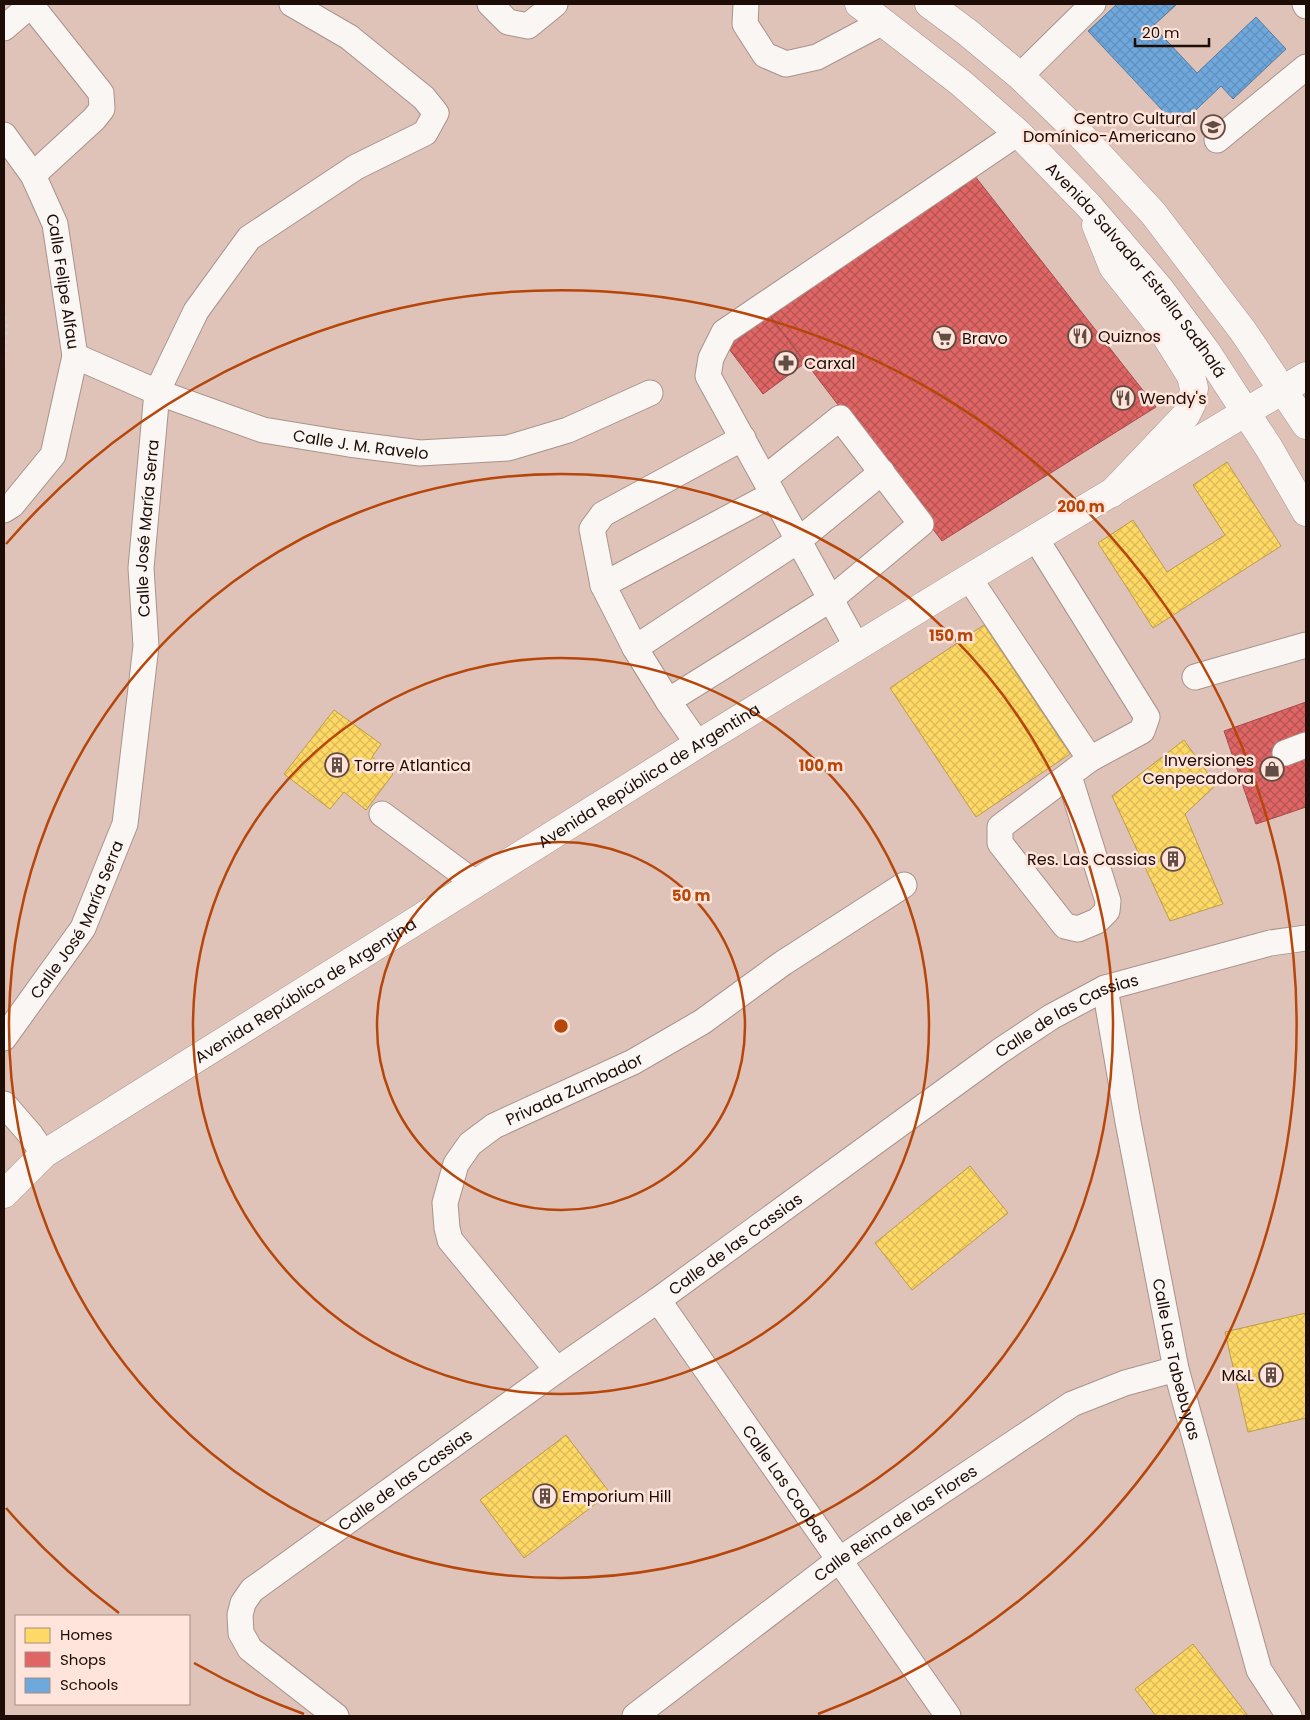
<svg xmlns="http://www.w3.org/2000/svg" width="1310" height="1720" viewBox="0 0 1310 1720" font-family="Poppins,sans-serif">
<style>
.homes{fill:url(#homes-cross-hatch);stroke:#bc9c49}
.shops{fill:url(#shops-cross-hatch);stroke:#a64b49}
.schools{fill:url(#schools-cross-hatch);stroke:#577a9c}
.lines{fill:none;stroke-linecap:round;stroke-linejoin:round}
.minor-casing{stroke:#a8938b;stroke-width:27}
.major-casing{stroke:#a8938b;stroke-width:29}
.highway-casing{stroke:#a8938b;stroke-width:29}
.path{stroke:#d6ccc9;stroke-width:3;stroke-dasharray:4 4;stroke-linecap:butt}
.minor{stroke:#faf6f4;stroke-width:25}
.major{stroke:#faf6f4;stroke-width:28}
.highway{stroke:#faf6f4;stroke-width:28}
.ring{fill:none;stroke:#b6460a;stroke-width:2.5}
.labels{text-anchor:middle;stroke-width:5;stroke-linejoin:round;paint-order:stroke}
.poi-label{font-size:16px;fill:#1e0d06;stroke:#fee4da;text-anchor:start}
.street-label{font-size:16px;fill:#1e0d06;stroke:#fee4da}
.centre{fill:#b6460a;stroke:#fee4da;stroke-width:2.5}
.ring-label{font-size:15px;text-anchor:middle;font-weight:bold;fill:#b6460a;stroke:#fee4da;stroke-width:5;stroke-linejoin:round;paint-order:stroke}
</style>
<defs>
<pattern id="homes-cross-hatch" width="8" height="8" patternUnits="userSpaceOnUse" patternTransform="scale(1.25)"><rect width="8" height="8" fill="#ffd966"/><path d="M0 0l8 8M0 8l8-8" fill="none" stroke="#dab957"/></pattern>
<pattern id="shops-cross-hatch" width="8" height="8" patternUnits="userSpaceOnUse" patternTransform="scale(1.25)"><rect width="8" height="8" fill="#e06666"/><path d="M0 0l8 8M0 8l8-8" fill="none" stroke="#b55252"/></pattern>
<pattern id="schools-cross-hatch" width="8" height="8" patternUnits="userSpaceOnUse" patternTransform="scale(1.25)"><rect width="8" height="8" fill="#6fa8dc"/><path d="M0 0l8 8M0 8l8-8" fill="none" stroke="#608fbb"/></pattern>
</defs>
<rect width="100%" height="100%" fill="#dfc3b9"/>
<path class="homes" d="M1227 462 1281 546 1153 628 1098 543 1133 520 1167 572 1225 535 1193 485Z
M984 625 1070 754 976 817 890 688Z
M334 710 381 744 372 757 393 774 366 810 344 792 330 809 284 774Z
M1184 740 1216 785 1185 814 1223 904 1170 921 1112 796Z
M970 1166 1008 1213 912 1290 875 1243Z
M1306 1313V1418L1248 1432 1225 1332Z
M566 1435 610 1493 524 1558 480 1500Z
M1193 1644 1248 1716H1156L1135 1689Z"/>
<path class="shops" d="M974 175 1156 407 942 541 768 313Z
M768 313 805 363 763 394 726 345Z
M1306 702V807L1256 824 1224 731Z"/>
<path class="schools" d="M1117 4H1177L1153 26 1197 73 1256 17 1286 49 1233 99 1221 86 1178 127 1088 31Z"/>
<g class="lines">
<g class="minor-casing">
<g id="minor">
<path d="M490 4 508 22 528 26 555 4"/>
<path d="M746 4 745 24 765 55 786 64 817 57 883 22"/>
<path d="M1305 4 1306 6"/>
<path d="M31 5 101 93 102 109 94 119 33 175"/>
<path d="M4 28 32 4"/>
<path d="M1020 76 1093 4"/>
<path id="s1" d="M4 135 33 175 55 224 75 356 53 455 12 505 4 510"/>
<path d="M1217 140 1306 67"/>
<path id="s2" d="M75 356 157 392 263 430 349 444 420 453 508 448 568 430 650 393"/>
<path d="M1036 539 1147 717 1142 731 1090 759 1000 827V843L1065 926 1078 929 1097 921 1107 911 1108 901 1069 776"/>
<path d="M969 578 1090 759"/>
<path d="M603 585 773 494"/>
<path d="M857 647 708 376 711 358 724 332 1018 133"/>
<path d="M635 648 799 540 882 472"/>
<path d="M1195 677 1306 645"/>
<path d="M668 701 831 599 921 524 840 418 765 478"/>
<path d="M698 744 668 701 635 648 603 585 592 529 603 514 743 438"/>
<path d="M1285 753 1306 745"/>
<path d="M382 814 475 883"/>
<path id="s3" d="M1105 988 1128 1122 1176 1369 1259 1670 1289 1716"/>
<path id="s4" d="M4 1038 83 928 125 824 146 646 141 568 157 392 196 311 249 238 356 167 425 133 436 113 424 98 349 37 292 4"/>
<path d="M4 1104 30 1134 44 1154"/>
<path id="s5" d="M658 1300 948 1716"/>
<path id="s6" d="M557 1370 450 1240 447 1228 445 1203 456 1164 470 1144 494 1126 633 1062 702 1022 783 963 904 885"/>
<path id="s7" d="M336 1716 250 1649 241 1633 240 1615 243 1603 252 1590 557 1370 658 1300 1000 1051 1051 1017 1105 988 1270 943 1306 938"/>
<path id="s8" d="M635 1716 839 1560 1072 1404 1125 1383 1176 1369"/>
</g>
</g>
<g class="major-casing">
<g id="major">
<path id="s9" d="M4 1194 44 1154 698 744 969 578 1306 376"/>
</g>
</g>
<g class="highway-casing">
<g id="highway">
<path id="s10" d="M859 4 961 83 1018 133 1088 205 1160 289 1206 351 1269 448 1306 512"/>
<path d="M929 4 967 32 1020 76 1076 130 1153 213 1243 331 1306 425"/>
<path d="M1096 225 1113 267 1159 325 1191 376 1194 388 1192 403 1186 415 1112 493"/>
</g>
</g>
<path class="path" d="M4 308 7 326 4 366"/>
<use href="#minor" class="minor"/>
<use href="#major" class="major"/>
<use href="#highway" class="highway"/>
</g>
<g class="ring">
<circle cx="561" cy="1026" r="184"/>
<circle cx="561" cy="1026" r="368"/>
<circle cx="561" cy="1026" r="552"/>
<path d="M304 1714A735 735 0 0 1 194 1663M119 1613A735 735 0 0 1 6 1508M6 544A735 735 0 1 1 818 1714"/>
</g>
<defs>
<g id="school-ring" transform="scale(1.25)"><circle r="9.5" fill="#fee4da" stroke="#624d45" stroke-width="1.5"/><path d="M0-5L7-2L0 1L-7-2ZM-4 1L0 2.5L4 1V4Q0 6-4 4Z" fill="#624d45"/></g>
<g id="restaurant-ring" transform="scale(1.25)"><circle r="9.5" fill="#fee4da" stroke="#624d45" stroke-width="1.5"/><path d="M-5-6h1v4h1v-4h1v4h1v-4h1v5L-1.5 .5V6h-2V.5L-5-1ZM5-6V6H3V1.5H1.5Q1.5-4 5-6Z" fill="#624d45"/></g>
<g id="supermarket-ring" transform="scale(1.25)"><circle r="9.5" fill="#fee4da" stroke="#624d45" stroke-width="1.5"/><path d="M-6-5.5h2.5l.6 2H6L4.5 2H-2.5L-4.4-4H-6ZM-1.5 3.2a1.3 1.3 0 1 0 .1 0ZM3 3.2a1.3 1.3 0 1 0 .1 0Z" fill="#624d45"/></g>
<g id="pharmacy-ring" transform="scale(1.25)"><circle r="9.5" fill="#fee4da" stroke="#624d45" stroke-width="1.5"/><path d="M-2-6h4v4h4v4h-4v4h-4v-4h-4v-4h4Z" fill="#624d45"/></g>
<g id="building-ring" transform="scale(1.25)"><circle r="9.5" fill="#fee4da" stroke="#624d45" stroke-width="1.5"/><path d="M-4-6H4V6H1V3H-1V6H-4ZM-2.5-4.3h1.7v1.8h-1.7ZM.8-4.3h1.7v1.8H.8ZM-2.5-1h1.7V.8h-1.7ZM.8-1h1.7V.8H.8Z" fill="#624d45"/></g>
<g id="shop-ring" transform="scale(1.25)"><circle r="9.5" fill="#fee4da" stroke="#624d45" stroke-width="1.5"/><path d="M-5-2.5h2.3a2.7 3.5 0 0 1 5.4 0H5L5.5 6h-11ZM-1.5-2.5h3a1.5 2.3 0 0 0-3 0Z" fill="#624d45"/></g>
</defs>
<g fill-rule="evenodd">
<use href="#school-ring" x="1213" y="127"/>
<use href="#restaurant-ring" x="1080" y="336"/>
<use href="#supermarket-ring" x="944" y="338"/>
<use href="#pharmacy-ring" x="786" y="363"/>
<use href="#restaurant-ring" x="1123" y="398"/>
<use href="#building-ring" x="337" y="765"/>
<use href="#shop-ring" x="1272" y="769"/>
<use href="#building-ring" x="1173" y="859"/>
<use href="#building-ring" x="1271" y="1375"/>
<use href="#building-ring" x="545" y="1496"/>
</g>
<g class="labels">
<g class="poi-label">
<text x="1196" y="124" text-anchor="end">Centro Cultural<tspan x="1196" dy="18">Domínico-Americano</tspan></text>
<text x="1098" y="342">Quiznos</text>
<text x="962" y="344">Bravo</text>
<text x="804" y="369">Carxal</text>
<text x="1140" y="404">Wendy's</text>
<text x="1254" y="766" text-anchor="end">Inversiones<tspan x="1254" dy="18">Cenpecadora</tspan></text>
<text x="354" y="771">Torre Atlantica</text>
<text x="1156" y="865" text-anchor="end">Res. Las Cassias</text>
<text x="1254" y="1381" text-anchor="end">M&amp;L</text>
<text x="562" y="1502">Emporium Hill</text>
</g>
<g class="street-label">
<text dy="6" stroke="none"><textPath href="#s10" startOffset="386">Avenida Salvador Estrella Sadhalá</textPath></text>
<text dy="6" stroke="none"><textPath href="#s1" startOffset="161">Calle Felipe Alfau</textPath></text>
<text dy="6" stroke="none"><textPath href="#s2" startOffset="301">Calle J. M. Ravelo</textPath></text>
<text dy="6" stroke="none"><textPath href="#s4" startOffset="545">Calle José María Serra</textPath></text>
<text dy="6" stroke="none"><textPath href="#s9" startOffset="770">Avenida República de Argentina</textPath></text>
<text dy="6" stroke="none"><textPath href="#s4" startOffset="140">Calle José María Serra</textPath></text>
<text dy="6" stroke="none"><textPath href="#s9" startOffset="365">Avenida República de Argentina</textPath></text>
<text dy="6" stroke="none"><textPath href="#s7" startOffset="1172">Calle de las Cassias</textPath></text>
<text dy="6" stroke="none"><textPath href="#s6" startOffset="389">Privada Zumbador</textPath></text>
<text dy="6" stroke="none"><textPath href="#s7" startOffset="768">Calle de las Cassias</textPath></text>
<text dy="6" stroke="none"><textPath href="#s3" startOffset="378">Calle Las Tabebuyas</textPath></text>
<text dy="6" stroke="none"><textPath href="#s7" startOffset="362">Calle de las Cassias</textPath></text>
<text dy="6" stroke="none"><textPath href="#s5" startOffset="224">Calle Las Caobas</textPath></text>
<text dy="6" stroke="none"><textPath href="#s8" startOffset="324">Calle Reina de las Flores</textPath></text>
</g>
</g>
<circle cx="561" cy="1026" r="8" class="centre"/>
<g class="ring-label">
<text x="1081" y="512">200 m</text>
<text x="951" y="641">150 m</text>
<text x="821" y="771">100 m</text>
<text x="691" y="901">50 m</text>
</g>
<rect width="1310" height="1720" fill="none" stroke="#1e0d06" stroke-width="10"/>
<rect x="15" y="1615" width="175" height="90" fill="#fee4da" stroke="#a48e85"/>
<rect x="25" y="1628" width="25" height="15" fill="#ffd966" stroke="#a48e85"/>
<text x="60" y="1640" font-size="15" fill="#1e0d06">Homes</text>
<rect x="25" y="1652" width="25" height="15" fill="#e06666" stroke="#a48e85"/>
<text x="60" y="1665" font-size="15" fill="#1e0d06">Shops</text>
<rect x="25" y="1678" width="25" height="15" fill="#6fa8dc" stroke="#a48e85"/>
<text x="60" y="1690" font-size="15" fill="#1e0d06">Schools</text>
<path d="M1135 38v8h74v-8" fill="none" stroke="#1e0d06" stroke-width="2.5"/>
<text x="1142" y="38" font-size="15" fill="#1e0d06" stroke="#fee4da" stroke-width="4" paint-order="stroke">20 m</text>
</svg>
